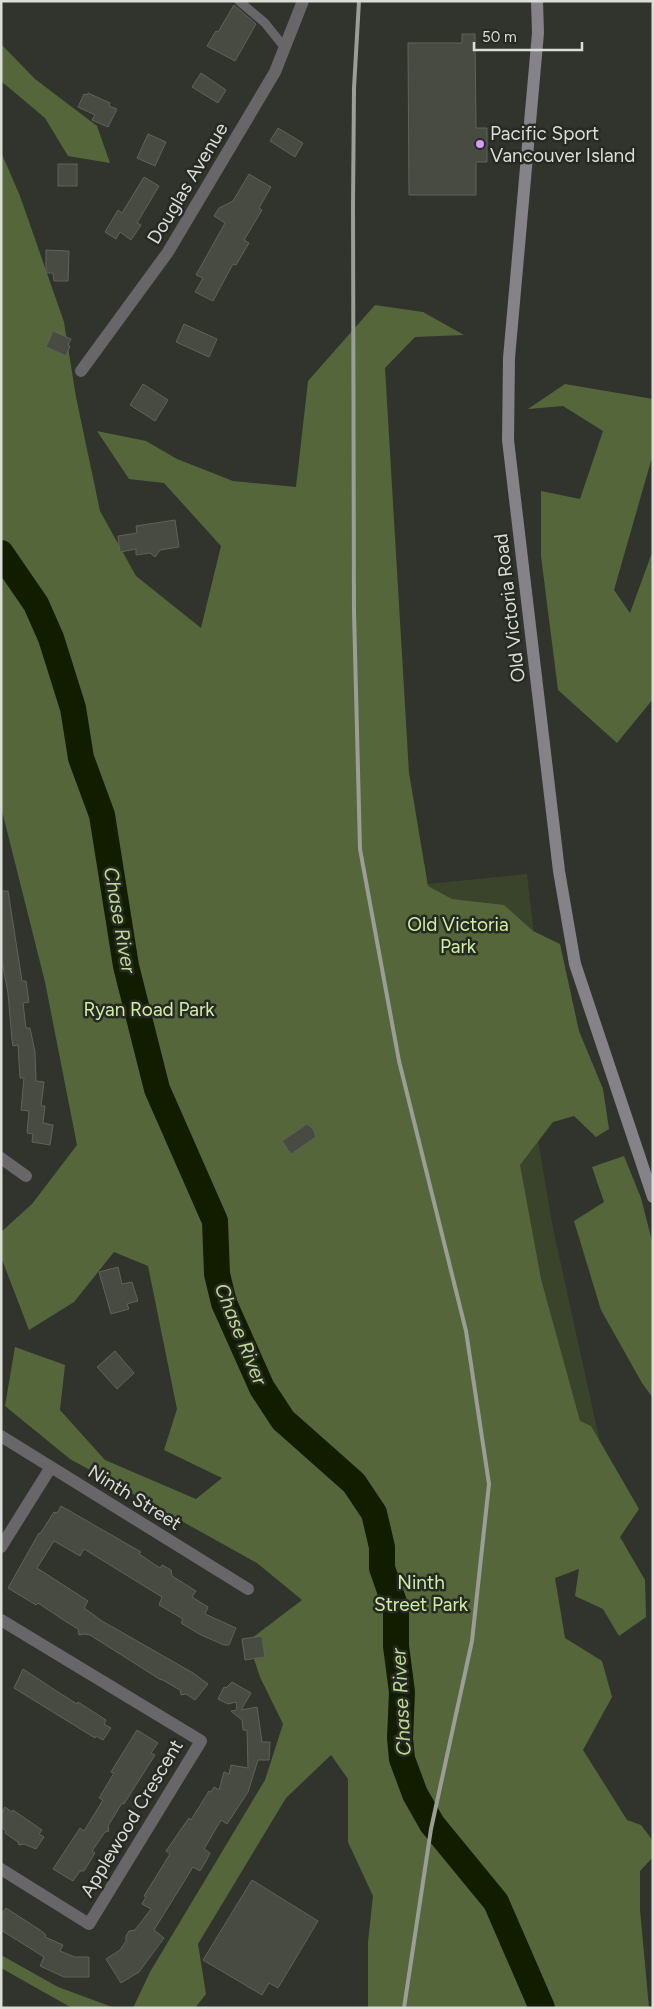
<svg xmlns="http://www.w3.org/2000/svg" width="654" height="2009" viewBox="0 0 654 2009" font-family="Figtree,sans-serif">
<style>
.green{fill:#3a442b}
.forest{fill:#55673a}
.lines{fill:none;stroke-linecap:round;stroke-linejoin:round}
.river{stroke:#121d00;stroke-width:26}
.building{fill:#474b42;stroke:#5f635a}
.lane{stroke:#686669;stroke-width:9}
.street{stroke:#686669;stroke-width:12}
.secondary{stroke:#858288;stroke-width:12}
.rail{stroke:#9b9d97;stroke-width:4}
.poi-dot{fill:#d69bfa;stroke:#272a22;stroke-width:2}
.labels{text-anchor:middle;stroke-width:5;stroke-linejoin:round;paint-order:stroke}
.poi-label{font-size:19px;fill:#dbddd8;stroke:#272a22;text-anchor:start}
.street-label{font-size:19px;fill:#dbddd8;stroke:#272a22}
.park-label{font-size:19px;fill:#d0efa5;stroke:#272a22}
.water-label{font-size:20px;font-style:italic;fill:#bcda92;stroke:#272a22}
</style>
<rect width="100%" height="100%" fill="#30342c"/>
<path class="green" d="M527 874 538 971 506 953 553 1228 614 1506 521 1450 398 887Z"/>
<path class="forest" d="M1 44 35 79 97 126 110 163 68 156 45 118 1 81Z
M1 152 20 196 64 322 76 397 100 511 136 576 201 628 221 546 164 483 129 479 97 431 146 441 177 459 233 481 296 487 308 381 375 305 423 312 464 335 415 337 385 368 409 773 428 886 452 899 504 905 533 931 560 944 579 1031 603 1089 609 1129 596 1137 574 1116 553 1122 520 1165 541 1279 580 1421 591 1426 639 1509 620 1537 645 1580 646 1617 619 1636 603 1609 575 1596 579 1569 555 1578 565 1638 602 1661 612 1697 583 1750 627 1820 641 1825 653 1841V1857L640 1871V1910L649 2008H368V1942L373 1896 348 1842V1779L331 1755 286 1798 198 1944 206 1994 195 2008H133L150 1972 265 1780 283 1724 260 1677 248 1641 302 1600 257 1563 70 1459 5 1406 15 1347 65 1365 60 1410 105 1460 196 1499 222 1478 164 1450 177 1409 148 1266 114 1252 74 1302 29 1330 1 1257V1232L32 1204 77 1145 45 982 1 807Z
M565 384 653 399V454L614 590 630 613 653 550V699L617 743 558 690 541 556V491L580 499 603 431 563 406 528 409Z
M624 1156 641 1198 653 1245V1398L642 1383 601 1310 574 1221 604 1202 592 1167Z
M1 1955 58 1987 115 2008H72L1 1968Z"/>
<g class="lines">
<path class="river" d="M1 553 36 604 51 638 73 708 81 758 102 815 126 966 157 1089 215 1221 217 1274 224 1303 262 1388 283 1420 354 1483 374 1513 382 1547V1568L396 1608V1646L402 1692 400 1738 402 1759 415 1794 432 1824 496 1902 542 2008"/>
</g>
<path class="building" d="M234 5 256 24 235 61 207 46 216 31 218 32Z
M462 34H475L476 128H487V162H476V195H409L408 43H462Z
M201 73 226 90 218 103 192 87Z
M88 93 110 103 109 106 117 109 108 127 92 120 95 115 78 107 84 94 87 95Z
M278 128 303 143 295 157 270 141Z
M148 134 166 142 155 166 137 158Z
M58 164H77V186H58Z
M249 174 271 187 259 208 262 210 244 240 249 243 236 265 233 264 213 301 195 292 203 278 196 275 225 223 214 216 219 208 233 201Z
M144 177 159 186 137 223 141 225 131 240 120 232 116 239 105 232 118 210 122 213Z
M46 250 69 251 68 281H54L53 273H46Z
M184 324 217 339 209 357 176 342Z
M53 331 71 339 68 345 70 346 66 356 46 347Z
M143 384 168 400 155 421 130 405Z
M175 520 179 547 160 550 155 557 150 553 136 555V549L120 552 118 536 137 533 136 526Z
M1 891H8L22 981H26L29 1002 23 1003 26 1028H30L35 1052 36 1081 44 1082 41 1106H45L43 1123 53 1125 50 1145 32 1142 33 1134 27 1133 29 1111 21 1110 24 1078H20L18 1045 13 1046 12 1040 8 993 1 957Z
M307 1124 313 1129 316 1137 291 1154 282 1141Z
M118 1267 122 1284 132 1282 138 1301 127 1304 129 1309 111 1314 99 1272Z
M115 1351 134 1373 117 1389 97 1367Z
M61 1506 141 1552 139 1554 160 1568 162 1565 171 1570 172 1576 196 1591 192 1597 208 1607 205 1614 236 1628 229 1645H224L201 1635 181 1623 183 1619 159 1605 162 1597 84 1549 80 1556 54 1541 37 1568 88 1601 84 1608 102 1621 193 1673 208 1684 195 1700 186 1694 181 1695 180 1690 161 1679V1680L90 1635 85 1634 79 1635 78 1629 65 1621 38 1603 36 1605 8 1588 39 1533 40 1534 54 1512 57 1513Z
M262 1636 265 1657 245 1660 242 1639Z
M23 1669 58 1692 77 1704 78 1702 106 1720 104 1724 111 1728 103 1740 96 1736 95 1738 14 1688Z
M232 1682 251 1693 241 1710 257 1707 262 1742H270L269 1760H258L248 1792 227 1824 221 1820 204 1849 210 1853 205 1863 200 1871 193 1867 154 1930 164 1938 139 1972 121 1983 106 1959 120 1950 126 1941V1936L129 1931 135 1930 151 1909 142 1904 146 1897 144 1896 170 1854 166 1851 189 1818 191 1820 209 1791 211 1792 214 1787 219 1790 224 1772 229 1774 231 1765 248 1768 247 1730H243L242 1720 231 1711 237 1710 236 1702 228 1704 218 1699 224 1687 226 1688Z
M137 1730 158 1743 151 1753 155 1755 127 1799 124 1804 122 1803 108 1826 109 1831 105 1832 92 1851 95 1853 84 1871H80L73 1881 53 1869 80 1828 84 1831 103 1800 99 1798 114 1773 111 1772Z
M5 1807 12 1812 13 1810 42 1830 39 1834 44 1837 36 1849 24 1844 19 1845 18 1842 5 1833 6 1831 1 1827V1814Z
M252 1880 318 1921 278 1988 269 1983 262 1995 203 1960Z
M6 1908 40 1930 46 1935 45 1937 63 1945 60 1951 75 1957H89V1977H64L40 1966 44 1957 1 1930V1915Z"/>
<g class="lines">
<path class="lane" d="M239 1 265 23 285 48"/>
<path class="street" d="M81 371 168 252 275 72 303 1
M1 1158 26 1176
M1 1436 248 1589
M1 1547 51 1467
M1 1620 201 1741 89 1924 1 1869"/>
<path class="secondary" d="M537 1 538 33 509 358 508 440 559 871 575 964 653 1197"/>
<path class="rail" d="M359 1 354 88 353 206 354 612 360 849 399 1061 466 1331 489 1484 472 1641 431 1829 404 2008"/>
</g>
<circle class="poi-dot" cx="480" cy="144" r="5"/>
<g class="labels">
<g class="poi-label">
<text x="490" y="140">Pacific Sport<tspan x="490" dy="22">Vancouver Island</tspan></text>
</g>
<g class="street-label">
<text transform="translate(187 183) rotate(-59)" y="7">Douglas Avenue</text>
<text transform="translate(509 608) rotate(-97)" y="7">Old Victoria Road</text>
<text transform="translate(135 1497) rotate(32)" y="7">Ninth Street</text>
<text transform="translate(131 1818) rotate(-59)" y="7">Applewood Crescent</text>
</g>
<g class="park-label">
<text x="458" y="931">Old Victoria<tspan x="458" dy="22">Park</tspan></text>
<text x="149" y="1016">Ryan Road Park</text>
<text x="421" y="1589">Ninth<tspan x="421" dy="22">Street Park</tspan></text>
</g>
<g class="water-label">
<text transform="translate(120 920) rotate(80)" y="7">Chase River</text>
<text transform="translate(241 1334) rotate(68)" y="7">Chase River</text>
<text transform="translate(401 1702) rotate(-93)" y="7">Chase River</text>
</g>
</g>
<rect width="654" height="2009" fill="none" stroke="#dbddd8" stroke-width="5"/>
<path d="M474 42v8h108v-8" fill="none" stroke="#dbddd8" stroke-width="2.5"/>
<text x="482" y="42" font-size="15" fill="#dbddd8" stroke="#272a22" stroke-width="4" paint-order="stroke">50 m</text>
</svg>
